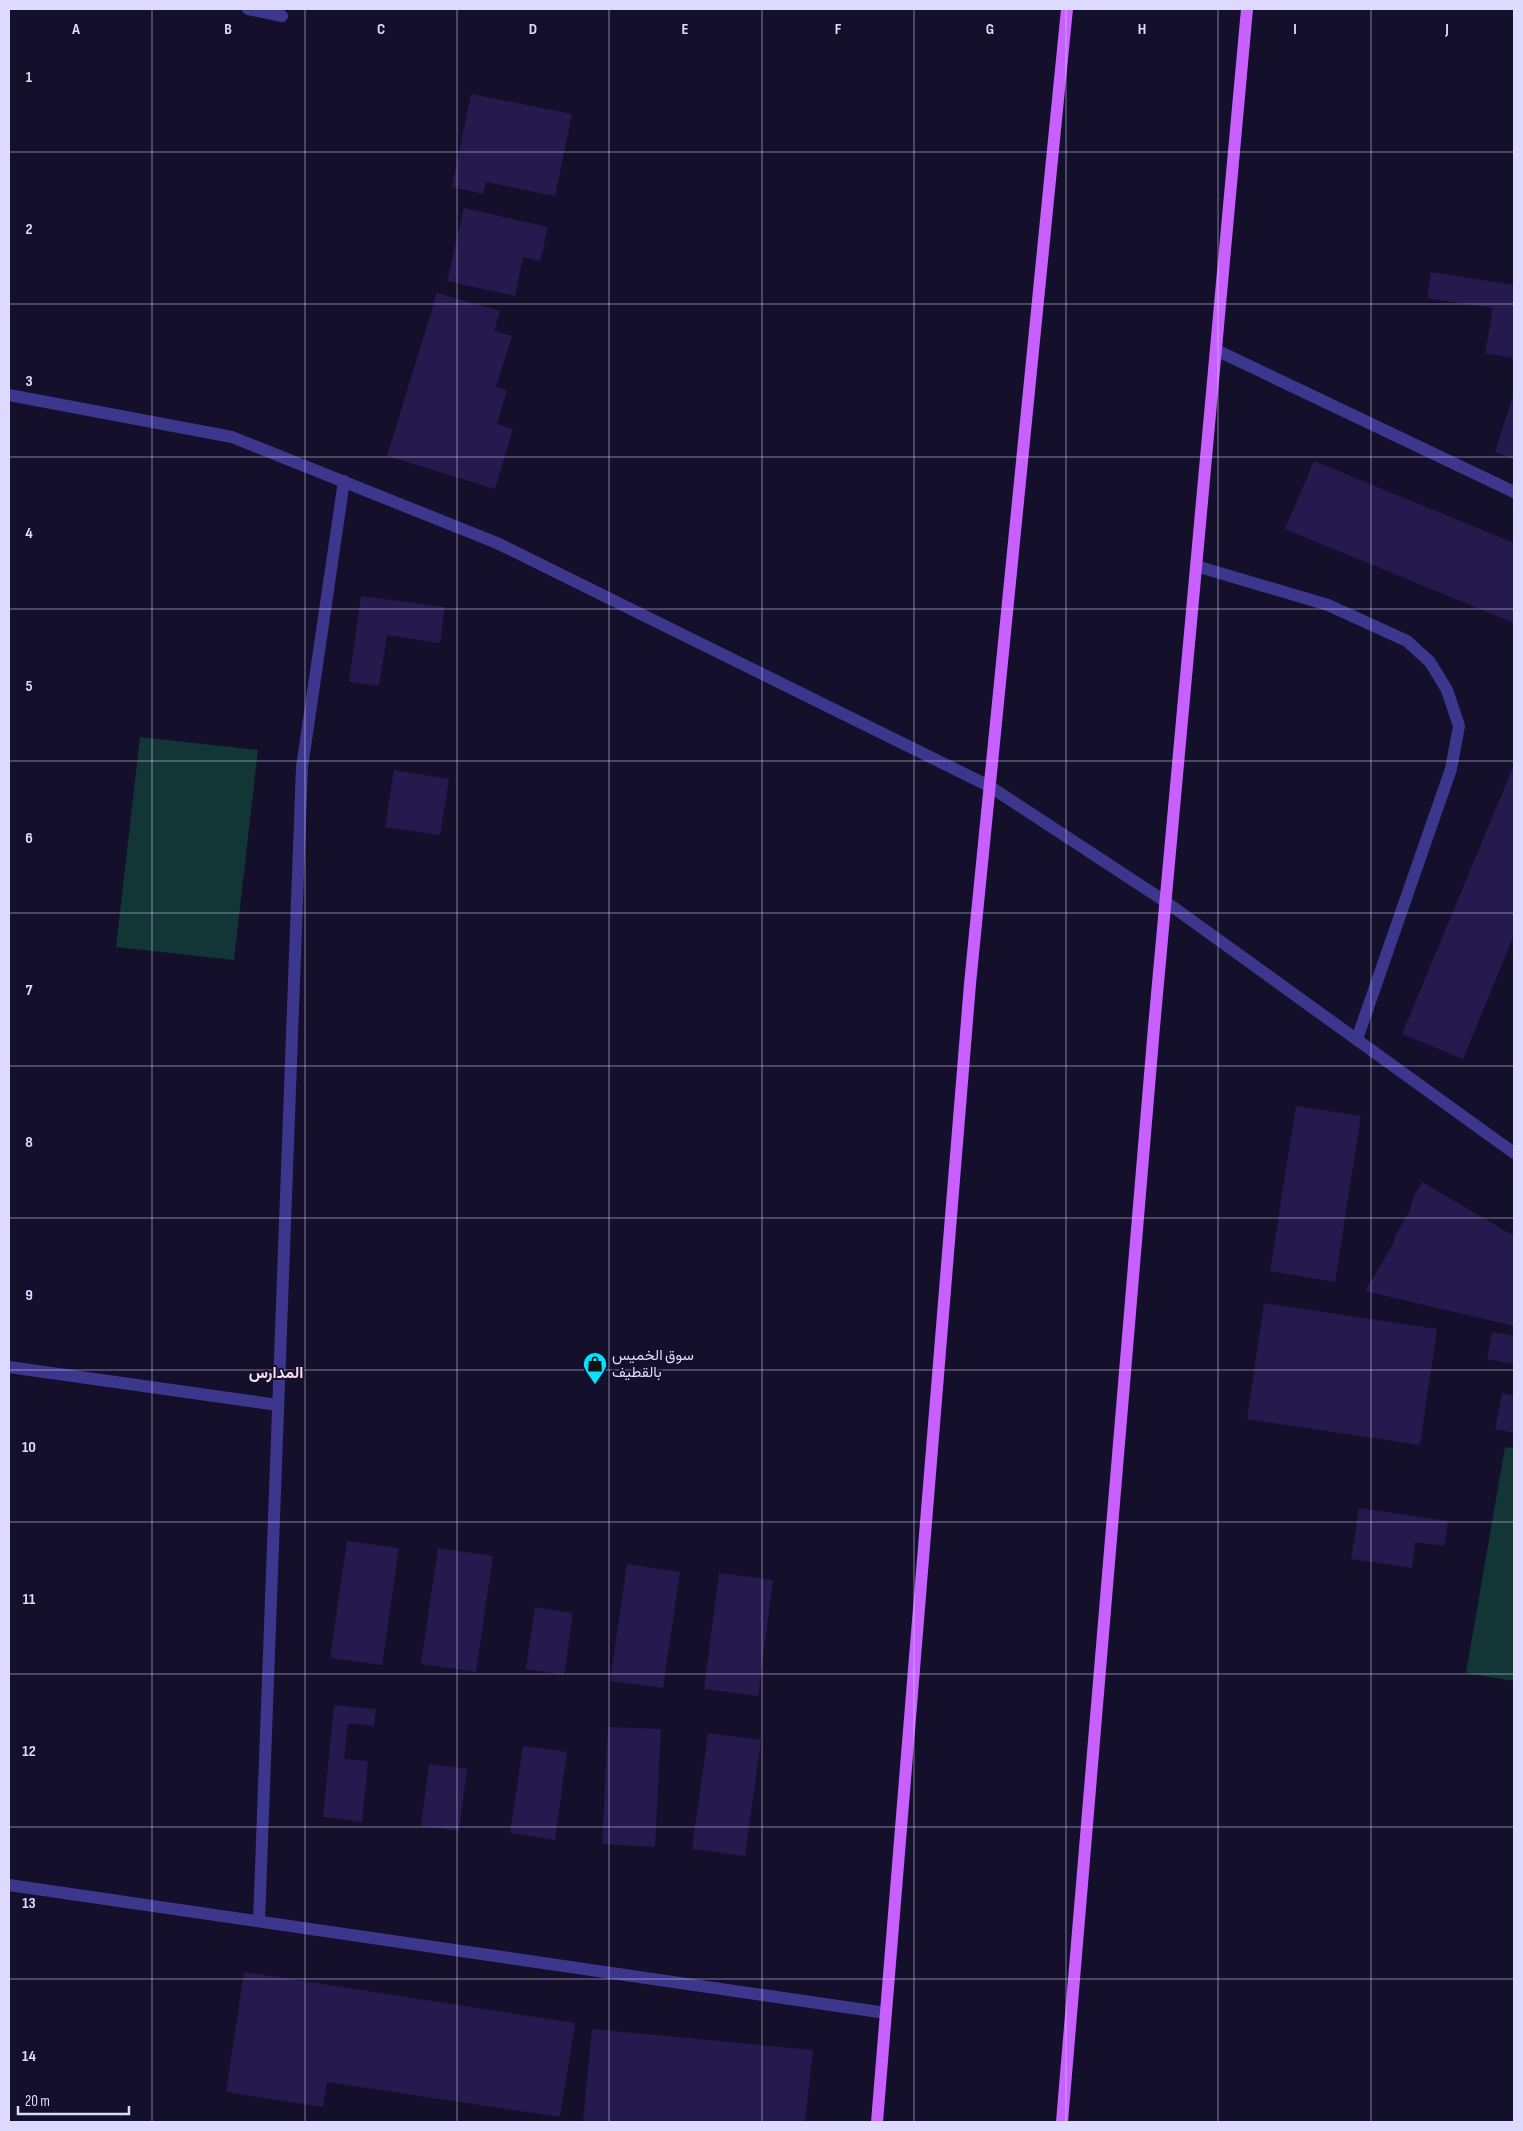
<svg xmlns="http://www.w3.org/2000/svg" width="1523" height="2131" viewBox="0 0 1523 2131" font-family="'Sofia Sans Condensed',Vazirmatn,sans-serif">
<style>
.green{fill:#123635}
.building{fill:#251a4d}
.lines{fill:none;stroke-linecap:round;stroke-linejoin:round}
.lane{stroke:#3c378d;stroke-width:12}
.street{stroke:#3c378d;stroke-width:12}
.primary{stroke:#c760ff;stroke-width:12}
.grid{fill:none;stroke:#ded9ff;stroke-width:1;stroke-opacity:0.55}
.labels{text-anchor:middle;stroke-width:4;stroke-linejoin:round;paint-order:stroke}
.poi-label{font-size:15px;fill:#ded9ff;stroke:#140f2b;text-anchor:start}
.neighbourhood-label{font-size:16px;font-weight:bold;fill:#ffdbf1;stroke:#140f2b}
.grid-label{font-size:16px;text-anchor:middle;font-weight:bold;fill:#ded9ff;stroke:#140f2b;stroke-width:4;stroke-linejoin:round;paint-order:stroke}
</style>
<rect width="100%" height="100%" fill="#140f2b"/>
<path class="green" d="M140 737 258 750 234 960 116 947Z
M1505 1447 1514 1448V1681L1466 1673Z"/>
<path class="building" d="M471 94 572 114 555 196 486 182 483 194 452 187Z
M464 208 548 227 540 261 523 257 515 296 447 281Z
M1431 272 1514 285V358L1485 353 1493 308 1427 298Z
M437 293 500 311 494 331 512 336 496 387 507 390 497 424 513 429 495 489 387 456Z
M1514 393V459L1495 452Z
M1314 461 1514 543V623L1285 529Z
M361 596 445 607 440 643 387 635 379 686 349 682Z
M1514 765V935L1463 1059 1402 1034Z
M394 770 449 779 440 835 385 827Z
M1296 1106 1361 1116 1335 1282 1270 1271Z
M1422 1182 1514 1236V1326L1365 1291 1393 1244 1395 1236 1410 1210 1413 1197Z
M1264 1303 1437 1329 1420 1445 1247 1419Z
M1492 1332 1514 1336V1364L1487 1359Z
M1502 1393 1514 1396V1433L1495 1429Z
M1359 1508 1448 1521 1444 1546 1415 1542 1412 1568 1351 1559Z
M347 1541 399 1548 382 1665 330 1658Z
M438 1548 493 1556 476 1672 421 1664Z
M627 1564 680 1572 663 1688 610 1681Z
M719 1573 773 1580 758 1696 704 1689Z
M535 1607 573 1613 564 1675 526 1669Z
M334 1705 376 1709 374 1726 348 1723 344 1759 368 1761 362 1822 323 1817Z
M608 1727 661 1729 655 1847 602 1844Z
M708 1733 761 1740 745 1856 692 1849Z
M523 1746 567 1752 555 1840 510 1833Z
M429 1764 467 1769 459 1831 421 1826Z
M244 1972 575 2023 560 2117 327 2082 323 2107 226 2092Z
M592 2029 813 2050 805 2122H583Z"/>
<g class="lines">
<path class="lane" d="M1196 566 1328 605 1407 641 1430 662 1447 690 1459 726 1451 769 1357 1039"/>
<path class="street" d="M248 9 282 16
M1216 350 1514 492
M9 395 232 437 497 543 989 786 1166 902 1514 1153
M9 1367 278 1405
M9 1885 886 2013
M259 1921 302 767 344 481"/>
<path class="primary" d="M877 2122 970 984 1067 9
M1062 2122 1154 1027 1247 9"/>
</g>
<path class="grid" d="M152 9V2122M305 9V2122M457 9V2122M609 9V2122M762 9V2122M914 9V2122M1066 9V2122M1218 9V2122M1371 9V2122M9 152H1514M9 304H1514M9 457H1514M9 609H1514M9 761H1514M9 913H1514M9 1066H1514M9 1218H1514M9 1370H1514M9 1522H1514M9 1674H1514M9 1827H1514M9 1979H1514"/>
<defs>
<g id="shop-pin" transform="scale(1.25)"><path d="M0 17L-7.5 6A9.5 9.5 0 1 1 7.5 6Z" fill="#05e1ff" stroke="#140f2b"/><path d="M-5-2.5h2.3a2.7 3.5 0 0 1 5.4 0H5L5.5 6h-11ZM-1.5-2.5h3a1.5 2.3 0 0 0-3 0Z" fill="#111"/></g>
</defs>
<g fill-rule="evenodd">
<use href="#shop-pin" x="595" y="1364"/>
</g>
<g class="labels">
<g class="poi-label">
<text x="612" y="1360">سوق الخميس<tspan x="612" dy="17">بالقطيف</tspan></text>
</g>
<g class="neighbourhood-label">
<text x="276" y="1378">المدارس</text>
</g>
</g>
<g class="grid-label">
<text x="76" y="34">A</text>
<text x="228" y="34">B</text>
<text x="381" y="34">C</text>
<text x="533" y="34">D</text>
<text x="685" y="34">E</text>
<text x="838" y="34">F</text>
<text x="990" y="34">G</text>
<text x="1142" y="34">H</text>
<text x="1295" y="34">I</text>
<text x="1447" y="34">J</text>
<text x="29" y="82">1</text>
<text x="29" y="234">2</text>
<text x="29" y="386">3</text>
<text x="29" y="538">4</text>
<text x="29" y="691">5</text>
<text x="29" y="843">6</text>
<text x="29" y="995">7</text>
<text x="29" y="1147">8</text>
<text x="29" y="1300">9</text>
<text x="29" y="1452">10</text>
<text x="29" y="1604">11</text>
<text x="29" y="1756">12</text>
<text x="29" y="1908">13</text>
<text x="29" y="2061">14</text>
</g>
<rect width="1523" height="2131" fill="none" stroke="#ded9ff" stroke-width="20"/>
<path d="M18 2106v8h111v-8" fill="none" stroke="#ded9ff" stroke-width="2.5"/>
<text x="25" y="2106" font-size="15" fill="#ded9ff" stroke="#140f2b" stroke-width="4" paint-order="stroke">20 m</text>
</svg>
